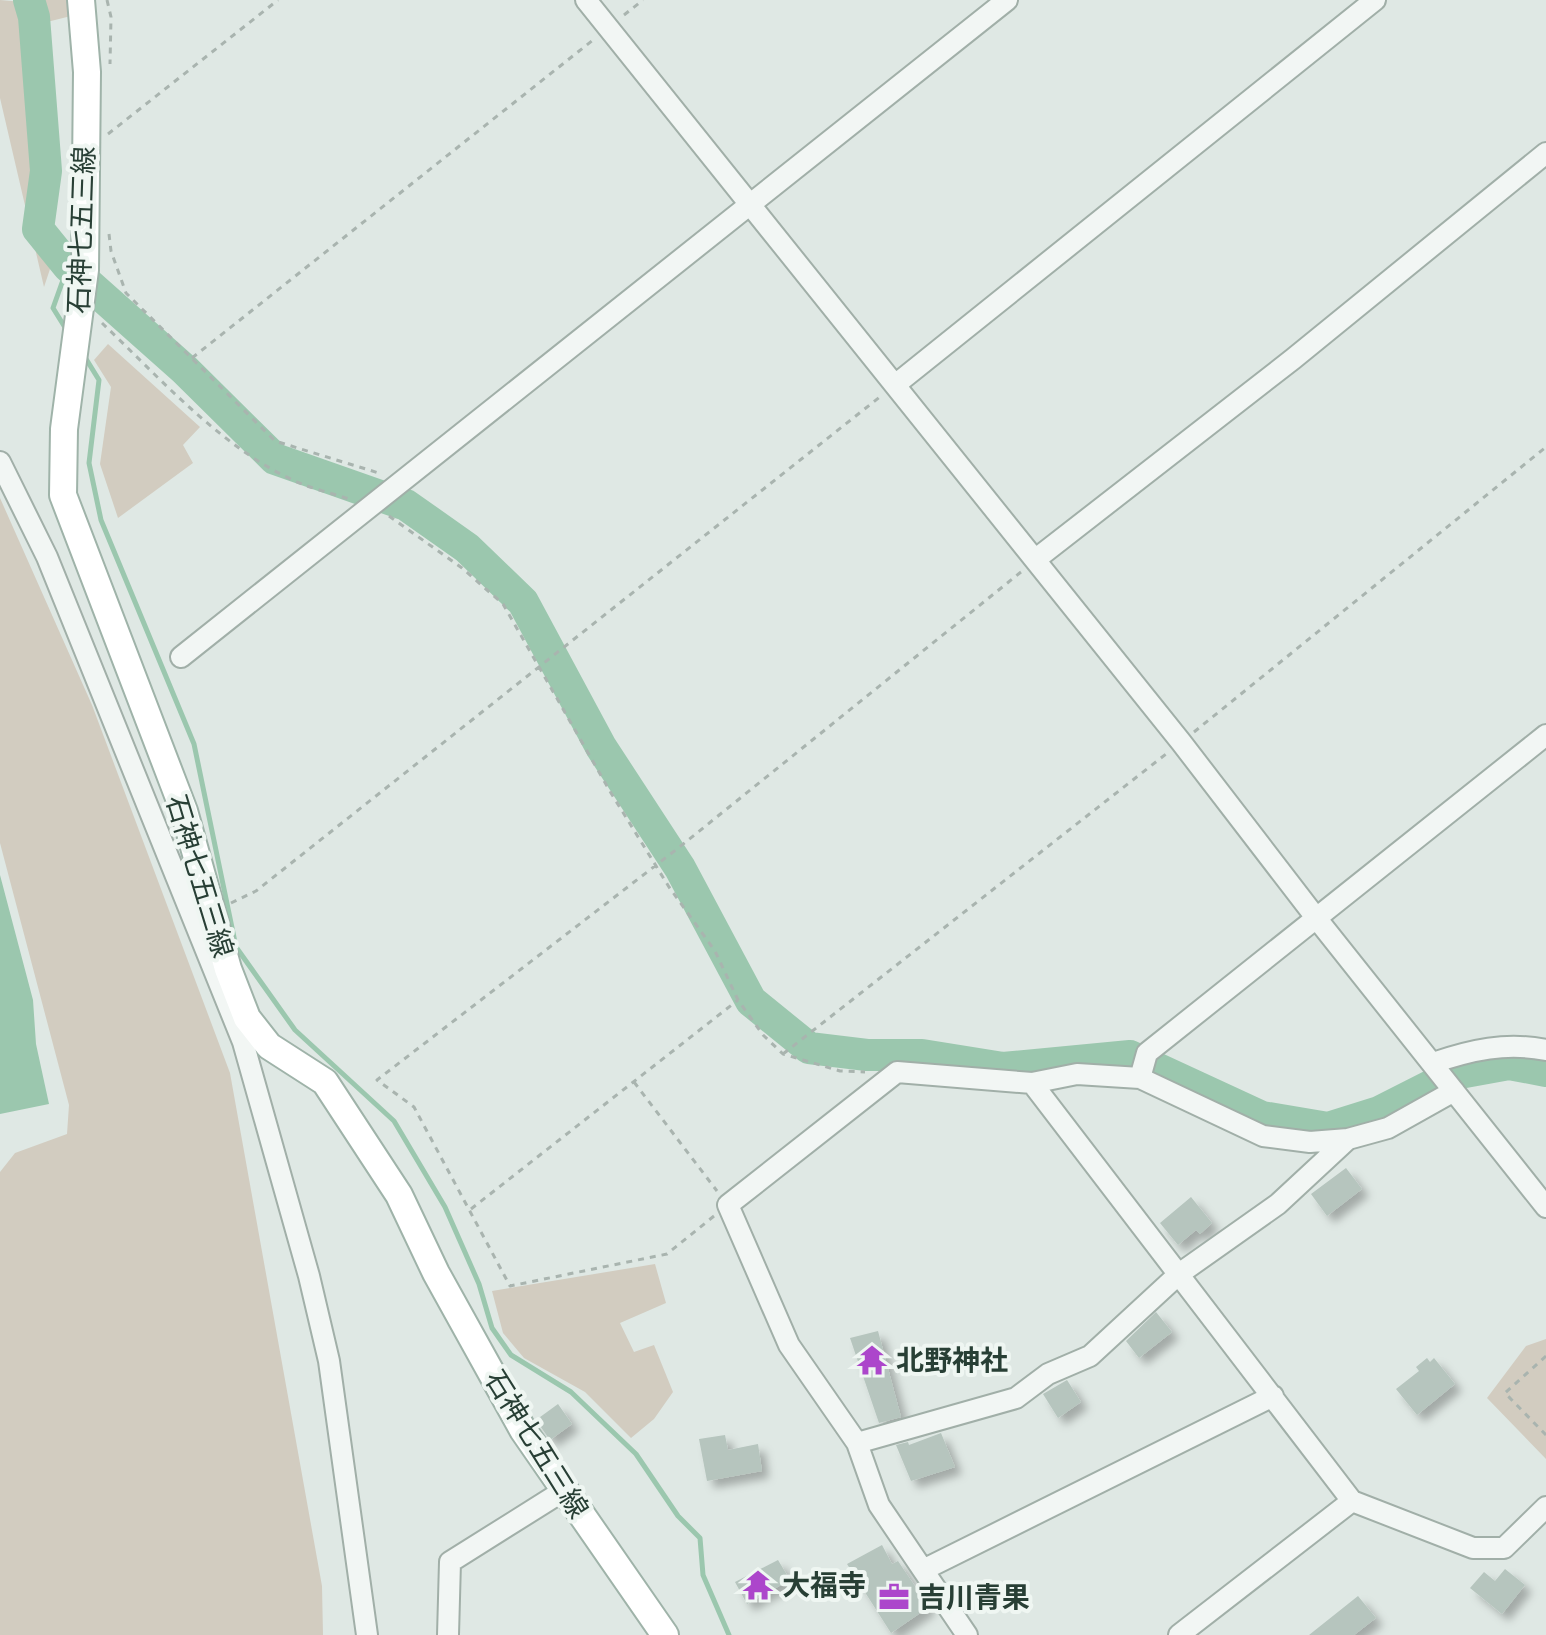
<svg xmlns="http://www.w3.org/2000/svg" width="1546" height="1635" viewBox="0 0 1546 1635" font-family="'Varela Round','Noto Sans JP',sans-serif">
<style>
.green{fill:#d2ccc0}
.water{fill:#9bc7ae}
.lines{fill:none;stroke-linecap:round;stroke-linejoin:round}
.stream{stroke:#9bc7ae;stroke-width:5}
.river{stroke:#9bc7ae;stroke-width:32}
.building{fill:#b6c5be;filter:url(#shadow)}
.minor-casing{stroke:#a1afa8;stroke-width:24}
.major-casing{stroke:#9fb3a9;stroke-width:30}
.path{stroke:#a9b4af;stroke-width:3;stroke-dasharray:6 6;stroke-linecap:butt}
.minor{stroke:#f2f6f4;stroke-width:20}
.major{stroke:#fff;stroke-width:26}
.labels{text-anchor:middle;stroke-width:8;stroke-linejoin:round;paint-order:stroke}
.street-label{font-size:28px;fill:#283f35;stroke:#eff6f2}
.poi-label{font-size:28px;font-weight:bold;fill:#283f35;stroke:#eff6f2;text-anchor:start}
</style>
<defs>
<filter id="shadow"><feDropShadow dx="7" dy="7" stdDeviation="4" flood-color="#0004"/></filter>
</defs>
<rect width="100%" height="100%" fill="#dfe8e4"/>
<path class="green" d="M0 0 23 2 55 254 44 287 0 98Z
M37 0H76L79 14 43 23Z
M108 344 200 427 183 445 193 463 118 518 100 464 111 387 94 360Z
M0 498 92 705 230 1073 322 1586 323 1635H0V1172L15 1153 67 1134 69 1105 0 843Z
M655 1264 666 1303 620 1323 634 1352 654 1345 673 1392 654 1419 631 1438 585 1392 524 1358 503 1333 492 1291Z
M1546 1339V1459L1487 1398 1526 1346Z"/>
<path class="water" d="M0 875 33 1000 36 1044 49 1104 0 1114Z"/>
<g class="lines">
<path class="stream" d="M66 329 53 308 68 266
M83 354 99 380 89 463 101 520 194 744 236 947 295 1030 394 1121 445 1207 479 1284 492 1328 511 1355 571 1392 636 1454 678 1516 700 1538 703 1575 729 1635"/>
<path class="river" d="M29 0 34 17 46 171 38 229 68 266 185 370 275 459 406 505 467 548 523 602 601 747 680 868 751 1001 809 1048 867 1055H922L1003 1068 1130 1056 1262 1117 1328 1128 1379 1112 1454 1074 1509 1064 1546 1071"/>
</g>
<path class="building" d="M1346 1168 1362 1189 1327 1216 1311 1194Z
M1191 1197 1212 1223 1200 1234 1196 1230 1178 1245 1160 1223Z
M1156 1312 1172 1332 1139 1358 1126 1341Z
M878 1331 901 1417 879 1423 850 1338Z
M1427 1358 1430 1362 1434 1358 1455 1384 1417 1415 1396 1389 1419 1371 1416 1367Z
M1067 1380 1081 1402 1058 1418 1043 1394Z
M558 1404 572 1424 550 1440 536 1420Z
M941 1433 955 1467 911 1481 896 1445 908 1442 909 1445Z
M725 1435 728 1450 758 1444 762 1471 707 1481 699 1439Z
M882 1545 892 1564 898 1561 929 1607 891 1633 847 1564Z
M778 1560 790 1580 747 1604 735 1582Z
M1505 1569 1525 1585 1502 1614 1470 1588 1484 1572 1495 1581Z
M1358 1596 1376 1618 1354 1635H1309Z"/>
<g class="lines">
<g class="minor-casing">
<path id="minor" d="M586 0 1181 742 1317 919 1546 1207
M895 385 1375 0
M0 462 47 557 243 1042 309 1276 329 1361 367 1635
M1036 559 1293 359 1546 153
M181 657 1007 0
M1433 1063C1471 1050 1506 1042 1546 1050
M1140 1078 1147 1053 1546 735
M1032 1083 1352 1501 1473 1548H1504L1546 1507
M857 1443 1016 1398 1048 1374 1090 1356 1179 1274 1278 1204 1348 1139
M923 1570 1273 1396
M448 1635 450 1562 563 1491
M967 1635 879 1505 857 1443 789 1345 728 1205 897 1072 1032 1083 1077 1074 1140 1078 1263 1136 1310 1142 1348 1139 1388 1128 1454 1091
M1179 1635 1352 1501"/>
</g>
<g class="major-casing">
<path id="major" d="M81 0 87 72 85 270 64 429 63 495 184 811 228 969 247 1018 269 1046 325 1082 399 1195 436 1273 523 1430 665 1635"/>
</g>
<path class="path" d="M107 0 111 17 110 64
M624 15 643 0
M108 134 278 0
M109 234 111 251 126 293 275 441 382 474
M102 323C160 378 226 453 302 484 317 490 334 494 349 499
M192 358 593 40
M389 516 462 568 503 604 611 793 669 887 715 951 738 1000 763 1035 783 1054 840 1071 865 1072
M1194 732 1546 447
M231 903 256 891 881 396
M783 1054 1166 754
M634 1082 717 1191
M471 1209 738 1000
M714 1216 667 1254 510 1286 414 1107 377 1080 677 849 1021 572
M1546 1356 1505 1393 1546 1435"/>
<use href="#minor" class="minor"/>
<use href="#major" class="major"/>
</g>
<defs>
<g id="temple-bare" transform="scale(2.4)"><path d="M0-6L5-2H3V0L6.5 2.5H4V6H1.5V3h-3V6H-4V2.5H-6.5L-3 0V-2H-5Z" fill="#ac46cb" stroke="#eff6f2" stroke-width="2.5" paint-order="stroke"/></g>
<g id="office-bare" transform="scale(2.4)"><path d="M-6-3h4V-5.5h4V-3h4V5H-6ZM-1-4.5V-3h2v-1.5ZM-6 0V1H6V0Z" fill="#ac46cb" stroke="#eff6f2" stroke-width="2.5" paint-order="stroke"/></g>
</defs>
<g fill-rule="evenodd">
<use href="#temple-bare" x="872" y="1360"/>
<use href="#temple-bare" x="758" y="1585"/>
<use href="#office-bare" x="894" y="1597"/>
</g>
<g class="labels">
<g class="street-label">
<text transform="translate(81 230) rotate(-88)" y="10">石神七五三線</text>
<text transform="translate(200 876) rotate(73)" y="10">石神七五三線</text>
<text transform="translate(537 1444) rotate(58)" y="10">石神七五三線</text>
</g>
<g class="poi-label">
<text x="896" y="1370">北野神社</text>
<text x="782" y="1595">大福寺</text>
<text x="918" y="1607">吉川青果</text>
</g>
</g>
</svg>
